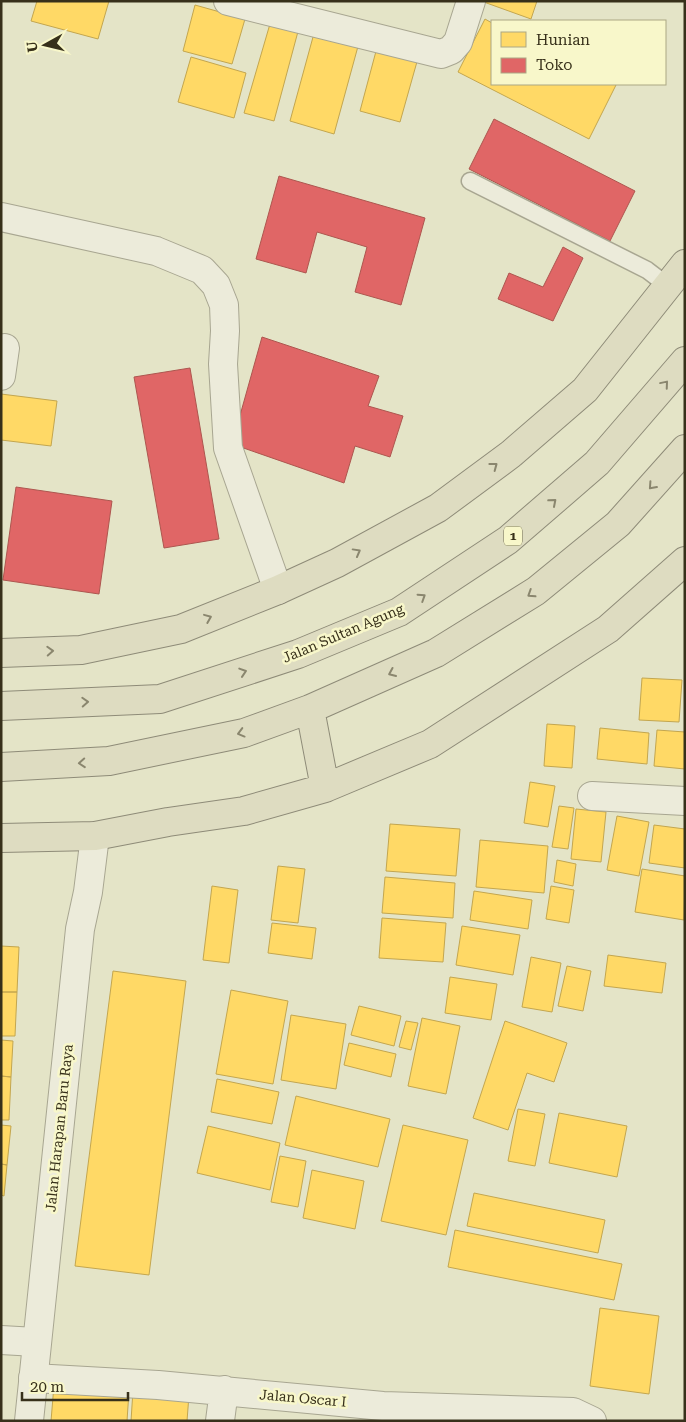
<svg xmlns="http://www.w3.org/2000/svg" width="686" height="1422" viewBox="0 0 686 1422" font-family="'Roboto Serif',serif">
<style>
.homes{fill:#ffd966;stroke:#c3a64f}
.shops{fill:#e06666;stroke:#ad564f}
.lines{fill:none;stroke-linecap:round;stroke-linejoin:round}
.service-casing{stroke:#a8a691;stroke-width:19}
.minor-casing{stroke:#a8a691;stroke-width:30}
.tertiary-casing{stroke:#a8a691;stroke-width:30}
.trunk-casing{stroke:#8e8b78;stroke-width:30}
.service{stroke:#ecebda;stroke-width:16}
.minor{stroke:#ecebda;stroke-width:28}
.tertiary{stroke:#ecebda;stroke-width:28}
.trunk{stroke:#dedcc1;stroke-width:28}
.oneway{stroke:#8a866e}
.labels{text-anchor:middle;stroke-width:5;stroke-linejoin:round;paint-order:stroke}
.shield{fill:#f8f7ca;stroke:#716c4f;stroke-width:1}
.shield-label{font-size:12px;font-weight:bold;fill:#37301a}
.street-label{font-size:14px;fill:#37301a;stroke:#f8f7ca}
</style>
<rect width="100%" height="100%" fill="#e4e4c7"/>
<path class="homes" d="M37 1H109L98 39 31 21Z
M481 1H537L531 19Z
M195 5 245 19 232 64 183 51Z
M272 17 300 24 274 121 244 113Z
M485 19 492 23V84H613L616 85 589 139 458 72Z
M316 26 360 39 334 134 290 121Z
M379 40 420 51 400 122 360 111Z
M191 57 246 73 234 118 178 102Z
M1 394 57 401 51 446 1 440Z
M642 678 682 680 679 722 639 720Z
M547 724 575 726 572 768 544 766Z
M600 728 649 733 647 764 597 759Z
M657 730 685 732V769L654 766Z
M530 782 555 786 548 827 524 823Z
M559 806 574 808 568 849 552 847Z
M576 809 606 812 601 862 571 859Z
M617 816 649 822 639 876 607 870Z
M390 824 460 829 456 876 386 871Z
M654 825 685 829V868L649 863Z
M480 840 548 846 544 893 476 887Z
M557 860 576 864 573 886 554 882Z
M278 866 305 869 298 923 271 920Z
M642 869 685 876 684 920 635 912Z
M385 877 455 883 453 918 382 913Z
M212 886 238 890 229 963 203 960Z
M551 886 574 890 569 923 546 919Z
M474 891 532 900 528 929 470 920Z
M382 918 446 923 443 962 379 958Z
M272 923 316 928 312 959 268 953Z
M462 926 520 935 513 975 456 965Z
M1 946 19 947 17 992H1Z
M608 955 666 963 662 993 604 986Z
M531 957 561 963 552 1012 522 1007Z
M567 966 591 971 583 1011 558 1006Z
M113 971 186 981 149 1275 75 1266Z
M450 977 497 984 491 1020 445 1013Z
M231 990 288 1001 273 1084 216 1074Z
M1 992H17L15 1036H1Z
M359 1006 401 1016 394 1046 351 1035Z
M291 1015 346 1024 336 1089 281 1080Z
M422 1018 460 1026 446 1094 408 1086Z
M406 1021 418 1023 411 1050 399 1047Z
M505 1021 567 1043 554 1082 527 1073 508 1130 473 1118Z
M1 1040 13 1041 11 1077 1 1076Z
M349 1043 396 1054 391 1077 344 1065Z
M1 1076 11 1077 9 1120H1Z
M217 1079 279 1092 272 1124 211 1112Z
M296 1096 390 1119 378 1167 285 1145Z
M518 1109 545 1114 535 1166 508 1161Z
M559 1113 627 1126 617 1177 549 1163Z
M1 1125 11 1126 7 1165 1 1164Z
M403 1125 468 1140 446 1235 381 1221Z
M208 1126 280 1143 270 1190 197 1173Z
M280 1156 306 1161 298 1207 271 1202Z
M1 1164 7 1165 4 1196 1 1195Z
M312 1170 364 1181 355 1229 303 1218Z
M474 1193 605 1220 598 1253 467 1226Z
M455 1230 622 1264 614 1300 448 1267Z
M600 1308 659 1316 649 1394 590 1386Z
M54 1385 129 1391 127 1421H51Z
M133 1390 189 1395 187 1421H131Z"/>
<path class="shops" d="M494 119 635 191 610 241 469 169Z
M279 176 425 218 401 305 355 292 367 247 317 232 306 273 256 259Z
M563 247 583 258 553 321 498 299 509 273 543 287Z
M262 337 379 376 368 406 403 416 390 457 355 446 344 483 232 444Z
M190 368 219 539 164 548 134 377Z
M16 487 112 501 99 594 3 580Z"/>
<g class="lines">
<g class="service-casing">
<path id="service" d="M470 181 647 270 668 286"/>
</g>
<g class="minor-casing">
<path id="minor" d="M228 1 441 54 451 50 458 42 471 1
M1 217 156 251 202 270 216 285 224 305 225 331 223 364 228 448 278 590
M1 376 5 348
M592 796 685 801
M1 1340 36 1342
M33 1378 158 1385 383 1406 573 1412 592 1421
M220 1421 224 1390"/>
</g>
<g class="tertiary-casing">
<path id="tertiary" d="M29 1421 80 929 88 892 95 836"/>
</g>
<g class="trunk-casing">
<path id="trunk" d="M1 653 81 650 181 629 278 590 337 563 438 508 511 454 585 390 685 264
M1 706 160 699 298 654 399 612 508 540 597 463 685 361
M310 709 325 788
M1 767 109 761 244 733 310 709 436 653 536 591 618 524 685 449
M1 838 95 836 168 822 244 811 325 788 430 744 608 629 685 561"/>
</g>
<use href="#service" class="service"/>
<use href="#minor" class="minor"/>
<use href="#tertiary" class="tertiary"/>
<use href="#trunk" class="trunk"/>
</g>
<defs><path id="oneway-chevron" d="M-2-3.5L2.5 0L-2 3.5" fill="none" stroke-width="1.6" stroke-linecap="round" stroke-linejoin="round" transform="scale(1.25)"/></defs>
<g class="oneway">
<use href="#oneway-chevron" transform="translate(665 384) rotate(-50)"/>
<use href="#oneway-chevron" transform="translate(494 466) rotate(-37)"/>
<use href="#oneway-chevron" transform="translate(652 486) rotate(132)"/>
<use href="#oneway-chevron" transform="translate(553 502) rotate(-41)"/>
<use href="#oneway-chevron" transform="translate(357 552) rotate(-29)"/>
<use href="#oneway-chevron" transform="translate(531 594) rotate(147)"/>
<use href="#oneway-chevron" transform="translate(422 597) rotate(-33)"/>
<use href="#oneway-chevron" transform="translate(208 618) rotate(-22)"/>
<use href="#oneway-chevron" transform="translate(50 651) rotate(-3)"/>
<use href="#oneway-chevron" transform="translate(243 672) rotate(-18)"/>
<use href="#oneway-chevron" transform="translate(392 673) rotate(156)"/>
<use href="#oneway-chevron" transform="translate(85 702) rotate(-3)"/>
<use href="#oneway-chevron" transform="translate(241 733) rotate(165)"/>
<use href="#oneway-chevron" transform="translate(82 763) rotate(176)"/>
</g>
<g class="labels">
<rect class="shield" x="504" y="526.5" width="18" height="19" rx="4"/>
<g class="shield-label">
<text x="513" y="540">1</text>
</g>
<g class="street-label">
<text transform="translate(343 633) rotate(-23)" y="5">Jalan Sultan Agung</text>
<text transform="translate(59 1128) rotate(-84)" y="5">Jalan Harapan Baru Raya</text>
<text transform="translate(303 1398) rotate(5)" y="5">Jalan Oscar I</text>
</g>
</g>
<rect width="686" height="1422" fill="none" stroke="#37301a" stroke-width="5"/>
<rect x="491" y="20" width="175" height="65" fill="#f8f7ca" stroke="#aba784"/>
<rect x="501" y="32" width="25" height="15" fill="#ffd966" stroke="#aba784"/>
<text x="536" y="45" font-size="15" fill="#37301a">Hunian</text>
<rect x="501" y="58" width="25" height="15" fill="#e06666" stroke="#aba784"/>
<text x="536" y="70" font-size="15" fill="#37301a">Toko</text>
<g transform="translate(45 45) rotate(262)" stroke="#f8f7ca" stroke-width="4" paint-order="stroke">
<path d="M0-4L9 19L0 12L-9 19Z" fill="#37301a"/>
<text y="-8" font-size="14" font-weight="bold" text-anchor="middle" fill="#37301a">U</text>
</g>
<path d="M22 1392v8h106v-8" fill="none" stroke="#37301a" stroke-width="2.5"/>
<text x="30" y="1392" font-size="15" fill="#37301a" stroke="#f8f7ca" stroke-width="4" paint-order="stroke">20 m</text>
</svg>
